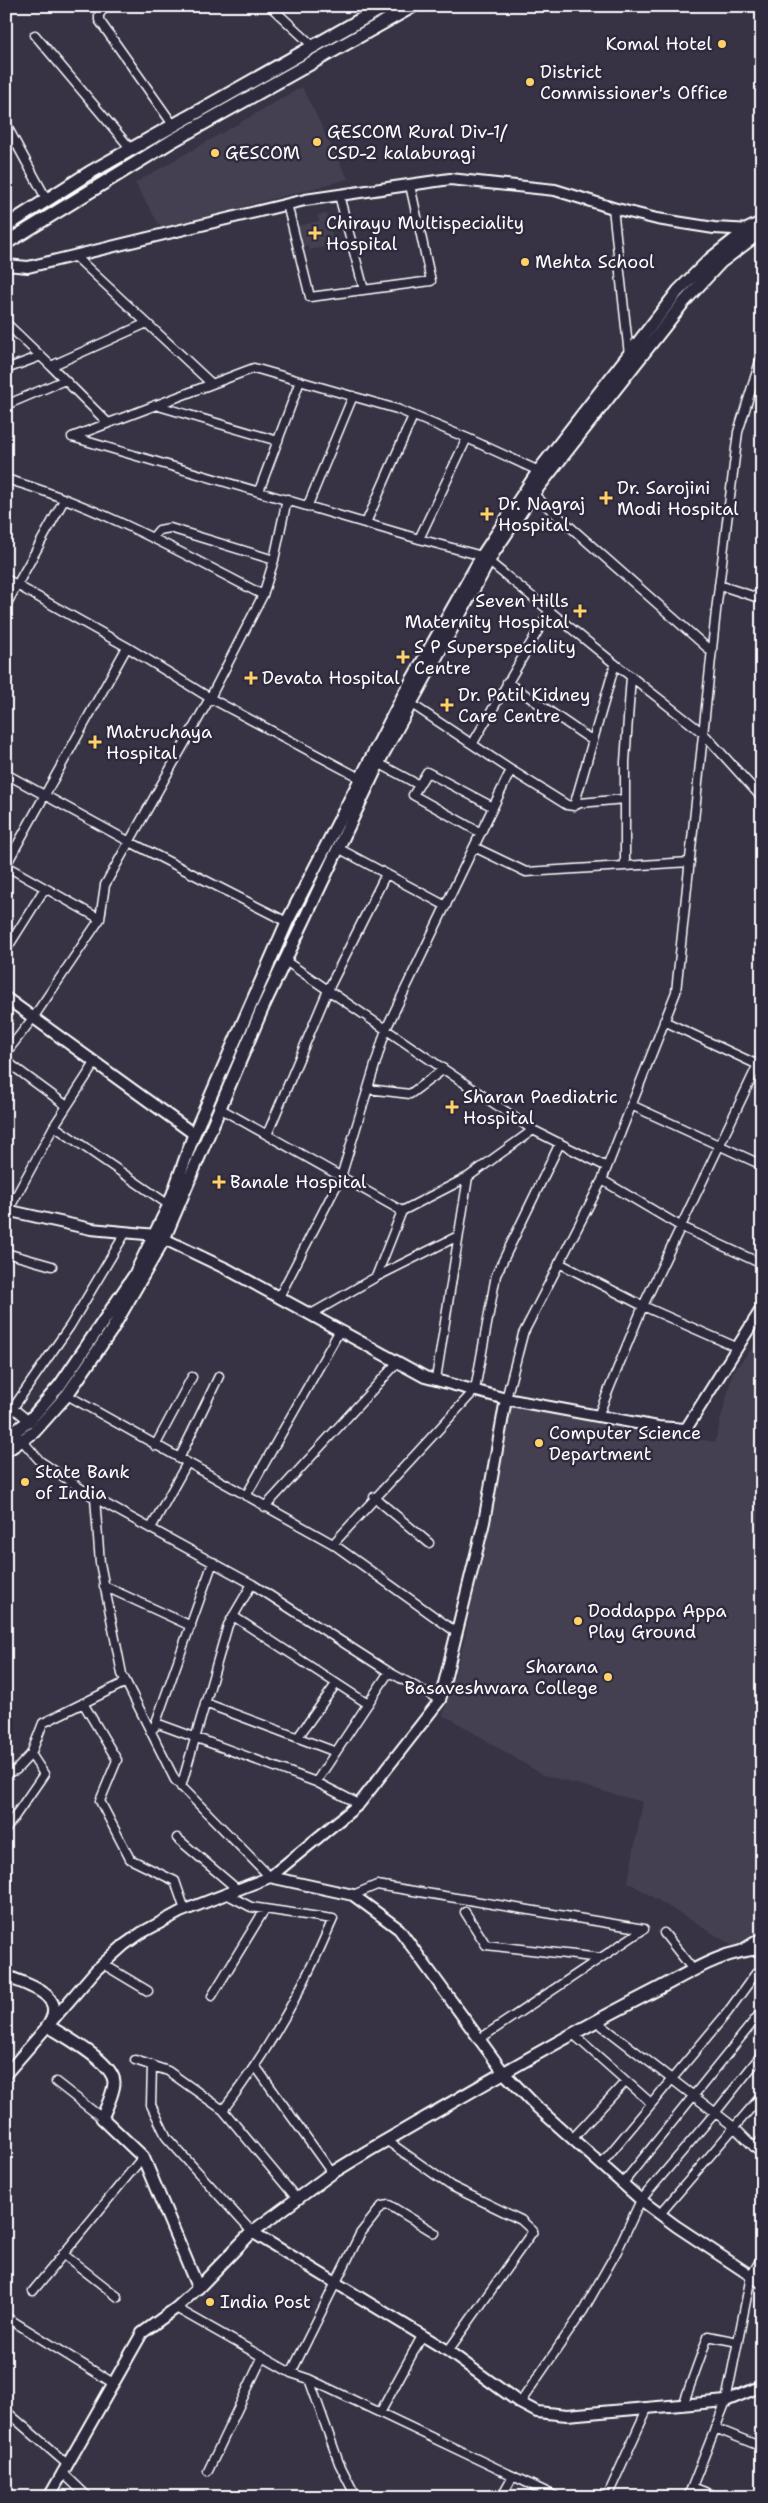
<svg xmlns="http://www.w3.org/2000/svg" width="768" height="2503" viewBox="0 0 768 2503" font-family="'Shantell Sans',sans-serif">
<style>
.built{fill:#444051}
.lines{fill:none;stroke-linecap:round;stroke-linejoin:round}
.minor-casing{stroke:#fff;stroke-width:11}
.tertiary-casing{stroke:#fff;stroke-width:14}
.secondary-casing{stroke:#fff;stroke-width:15}
.primary-casing{stroke:#fff;stroke-width:16}
.minor{stroke:#2f2a3d;stroke-width:8}
.tertiary{stroke:#2f2a3d;stroke-width:10}
.secondary{stroke:#2f2a3d;stroke-width:11}
.primary{stroke:#2f2a3d;stroke-width:12}
.poi-dot{fill:#ffd166;stroke:#2f2a3d;stroke-width:2}
.labels{text-anchor:middle;stroke-width:5;stroke-linejoin:round;paint-order:stroke}
.poi-label{font-size:18px;fill:#fff;stroke:#2f2a3d;text-anchor:start}
</style>
<rect width="100%" height="100%" fill="#373345"/>
<filter id="ink" filterUnits="userSpaceOnUse"><feTurbulence type="fractalNoise" baseFrequency=".02" numOctaves="2"/><feDisplacementMap in="SourceGraphic" scale="10" xChannelSelector="R" yChannelSelector="G"/><feConvolveMatrix kernelMatrix="1 2 1 2 8 2 1 2 1" color-interpolation-filters="sRGB"/></filter>
<g filter="url(#ink)">
<path class="built" d="M302 87 348 179 161 228 135 183Z
M327 214 333 241 324 243 325 247 309 250 308 245 303 246 298 226 319 221 318 215Z
M762 1336V1929L735 1947 628 1882 643 1802 543 1775 453 1720 443 1716 465 1638 510 1406 715 1442 733 1372Z"/>
<g class="lines">
<g class="minor-casing">
<path id="minor" d="M105 6 99 15V20L174 126
M270 6 314 47
M35 35 131 149
M6 121 10 132 47 200
M339 195 364 290
M287 204 310 297 431 281 410 185
M613 208 629 355
M75 256 212 384
M6 323 51 366 147 323
M51 366 108 423
M6 369 41 356
M6 405 65 380
M155 405 278 441
M72 437 419 539 482 556 615 664 704 734 762 798
M72 437 254 368 397 409 467 438 541 472
M6 479C97 505 180 552 263 595
M259 491 300 381
M533 494 712 652
M308 505 353 396
M366 523 413 416
M153 537 159 530 170 528 274 560
M419 539 467 438
M6 579 127 647 210 698 360 778
M719 585 762 599
M6 605 64 500
M507 682 593 741
M473 743 550 610
M378 763 419 785
M511 770 567 805 574 806 615 664
M6 774 130 842 287 922
M574 806 580 803 625 799
M481 833 413 795 427 772 493 807
M474 847 526 872 690 862
M338 848 446 906
M6 865 127 647
M6 866 100 919
M625 866V762L631 676
M6 950 45 888
M284 960 533 1130 607 1167
M664 1021 758 1065
M6 1053 33 1018 100 919 105 885 210 698 263 595 274 560 287 499
M6 1061 67 1106
M368 1089 410 1094 444 1069
M631 1105 762 1165
M221 1109 402 1211 468 1177 436 1379
M54 1126 169 1205
M267 1135 328 990 386 874
M468 1177 533 1130
M602 1180 680 1226 762 1264
M8 1211 54 1126 95 1063
M6 1253 52 1266
M559 1263 643 1306 736 1347
M376 1277 402 1211
M279 1297 341 1177 386 1029 511 770 407 701
M311 1314 376 1277 456 1237
M67 1395 333 1544 475 1390 496 1275 560 1143
M506 1399 523 1334 602 1180 676 992 716 611 738 432 762 355
M6 1402 29 1421
M13 1408 70 1326 126 1232
M598 1416 643 1306 762 1056
M19 1437 40 1461 95 1498 252 1584 389 1672 440 1700
M155 1446 192 1377
M179 1459 219 1376
M246 1496 340 1330
M374 1497 429 1543
M95 1498 100 1563 122 1674 175 1780 270 1877
M265 1507 398 1362
M151 1528 187 1463
M333 1544 456 1632
M104 1586 191 1626
M233 1616 368 1704
M83 1703 117 1760 100 1801 130 1859 175 1881 185 1910
M205 1703 336 1752
M156 1723 316 1782 359 1804
M154 1728 213 1562
M298 1737 336 1684
M6 1773 16 1770 31 1754
M316 1782 389 1672
M181 1787 228 1625 252 1584
M6 1829 44 1774 31 1754 43 1723 126 1682
M177 1838 237 1889
M226 1894 251 1907 333 1919C304 1987 268 2052 223 2110L297 2199
M353 1895 377 1885 644 1929
M465 1912 486 1945 601 1958
M664 1933 694 1971
M103 1964 148 1991
M212 1996 265 1909
M596 2021 734 2127 762 2155
M573 2034 651 2103
M478 2040 644 1929
M135 2060 168 2071 223 2110
M152 2065 151 2105 167 2138 252 2232
M256 2067 332 2173
M56 2082 102 2118
M573 2138 626 2081
M386 2140 451 2186 521 2220 533 2231 448 2351
M755 2148 762 2139
M602 2163 727 2013 756 1973
M623 2183 762 2011
M660 2214 762 2095
M63 2254 118 2297
M33 2291 143 2157
M176 2308 291 2373 309 2379 557 2497
M6 2317 113 2383
M291 2373 360 2234 382 2206 389 2205 435 2233
M309 2379 339 2463 356 2497
M520 2403 583 2311 617 2251 641 2200 715 2113 762 2054
M683 2405 708 2336 738 2342
M6 2411 67 2464
M380 2413 422 2336
M715 2428 762 2447
M208 2471 262 2358
M62 2472 88 2497
M692 2487 718 2497
M501 2497 513 2476
M607 2497 647 2409
M688 2497 726 2401 751 2276 762 2257"/>
</g>
<g class="tertiary-casing">
<path id="tertiary" d="M6 265 28 267 305 200 450 179 555 190 613 208 657 219 714 228 753 230
M6 998 194 1134
M6 1210 91 1229 156 1235 227 1269 425 1377 506 1399 658 1427 686 1429 762 1308
M270 1877 353 1895 399 1929 504 2073 538 2108 641 2200 676 2226 762 2283
M744 1949 762 1938
M6 2074 96 1970 124 1945 141 1933 180 1912 270 1877 359 1804 440 1700 484 1522 506 1399
M252 2232 448 2351 520 2403 537 2412 567 2415 726 2401 762 2386
M49 2497 142 2333 176 2308 198 2288"/>
</g>
<g class="secondary-casing">
<path id="secondary" d="M6 1438 29 1421 60 1385 134 1276 169 1205 194 1134 287 922 403 696 482 556 539 470 678 291 710 259 748 229 762 222
M6 1451 34 1432 67 1395 111 1331 164 1239 263 1007 382 756 494 552 533 494 683 303 721 262 762 231
M6 1976C30 1986 68 1995 48 2026 64 2036 113 2062 114 2082 114 2093 106 2108 102 2118L143 2157 198 2288 252 2232 332 2173 368 2151C462 2097 554 2042 650 1993 684 1976 723 1949 762 1949"/>
</g>
<g class="primary-casing">
<path id="primary" d="M6 226 89 173 385 6
M6 243 172 141 413 6"/>
</g>
<use href="#minor" class="minor"/>
<use href="#tertiary" class="tertiary"/>
<use href="#secondary" class="secondary"/>
<use href="#primary" class="primary"/>
</g>
</g>
<g class="poi-dot">
<circle cx="722" cy="44" r="5"/>
<circle cx="530" cy="82" r="5"/>
<circle cx="317" cy="142" r="5"/>
<circle cx="215" cy="153" r="5"/>
<path d="M312.5 225.5h5v5h5v5h-5v5h-5v-5h-5v-5h5z"/>
<circle cx="525" cy="262" r="5"/>
<path d="M603.5 490.5h5v5h5v5h-5v5h-5v-5h-5v-5h5z"/>
<path d="M484.5 506.5h5v5h5v5h-5v5h-5v-5h-5v-5h5z"/>
<path d="M577.5 603.5h5v5h5v5h-5v5h-5v-5h-5v-5h5z"/>
<path d="M400.5 649.5h5v5h5v5h-5v5h-5v-5h-5v-5h5z"/>
<path d="M248.5 670.5h5v5h5v5h-5v5h-5v-5h-5v-5h5z"/>
<path d="M444.5 697.5h5v5h5v5h-5v5h-5v-5h-5v-5h5z"/>
<path d="M92.5 734.5h5v5h5v5h-5v5h-5v-5h-5v-5h5z"/>
<path d="M449.5 1099.5h5v5h5v5h-5v5h-5v-5h-5v-5h5z"/>
<path d="M216.5 1174.5h5v5h5v5h-5v5h-5v-5h-5v-5h5z"/>
<circle cx="539" cy="1443" r="5"/>
<circle cx="25" cy="1482" r="5"/>
<circle cx="578" cy="1621" r="5"/>
<circle cx="608" cy="1677" r="5"/>
<circle cx="210" cy="2302" r="5"/>
</g>
<g class="labels">
<g class="poi-label">
<text x="712" y="50" text-anchor="end">Komal Hotel</text>
<text x="540" y="78">District<tspan x="540" dy="21">Commissioner's Office</tspan></text>
<text x="327" y="138">GESCOM Rural Div-1/<tspan x="327" dy="21">CSD-2 kalaburagi</tspan></text>
<text x="225" y="159">GESCOM</text>
<text x="326" y="229">Chirayu Multispeciality<tspan x="326" dy="21">Hospital</tspan></text>
<text x="535" y="268">Mehta School</text>
<text x="617" y="494">Dr. Sarojini<tspan x="617" dy="21">Modi Hospital</tspan></text>
<text x="498" y="510">Dr. Nagraj<tspan x="498" dy="21">Hospital</tspan></text>
<text x="569" y="607" text-anchor="end">Seven Hills<tspan x="569" dy="21">Maternity Hospital</tspan></text>
<text x="414" y="653">S P Superspeciality<tspan x="414" dy="21">Centre</tspan></text>
<text x="262" y="684">Devata Hospital</text>
<text x="458" y="701">Dr. Patil Kidney<tspan x="458" dy="21">Care Centre</tspan></text>
<text x="106" y="738">Matruchaya<tspan x="106" dy="21">Hospital</tspan></text>
<text x="463" y="1103">Sharan Paediatric<tspan x="463" dy="21">Hospital</tspan></text>
<text x="230" y="1188">Banale Hospital</text>
<text x="549" y="1439">Computer Science<tspan x="549" dy="21">Department</tspan></text>
<text x="35" y="1478">State Bank<tspan x="35" dy="21">of India</tspan></text>
<text x="588" y="1617">Doddappa Appa<tspan x="588" dy="21">Play Ground</tspan></text>
<text x="598" y="1673" text-anchor="end">Sharana<tspan x="598" dy="21">Basaveshwara College</tspan></text>
<text x="220" y="2308">India Post</text>
</g>
</g>
<rect width="768" height="2503" fill="none" stroke="#2f2a3d" stroke-width="25"/>
<rect x="12" y="12" width="743" height="2478" fill="none" stroke="#fff" stroke-width="2" filter="url(#ink)"/>
</svg>
